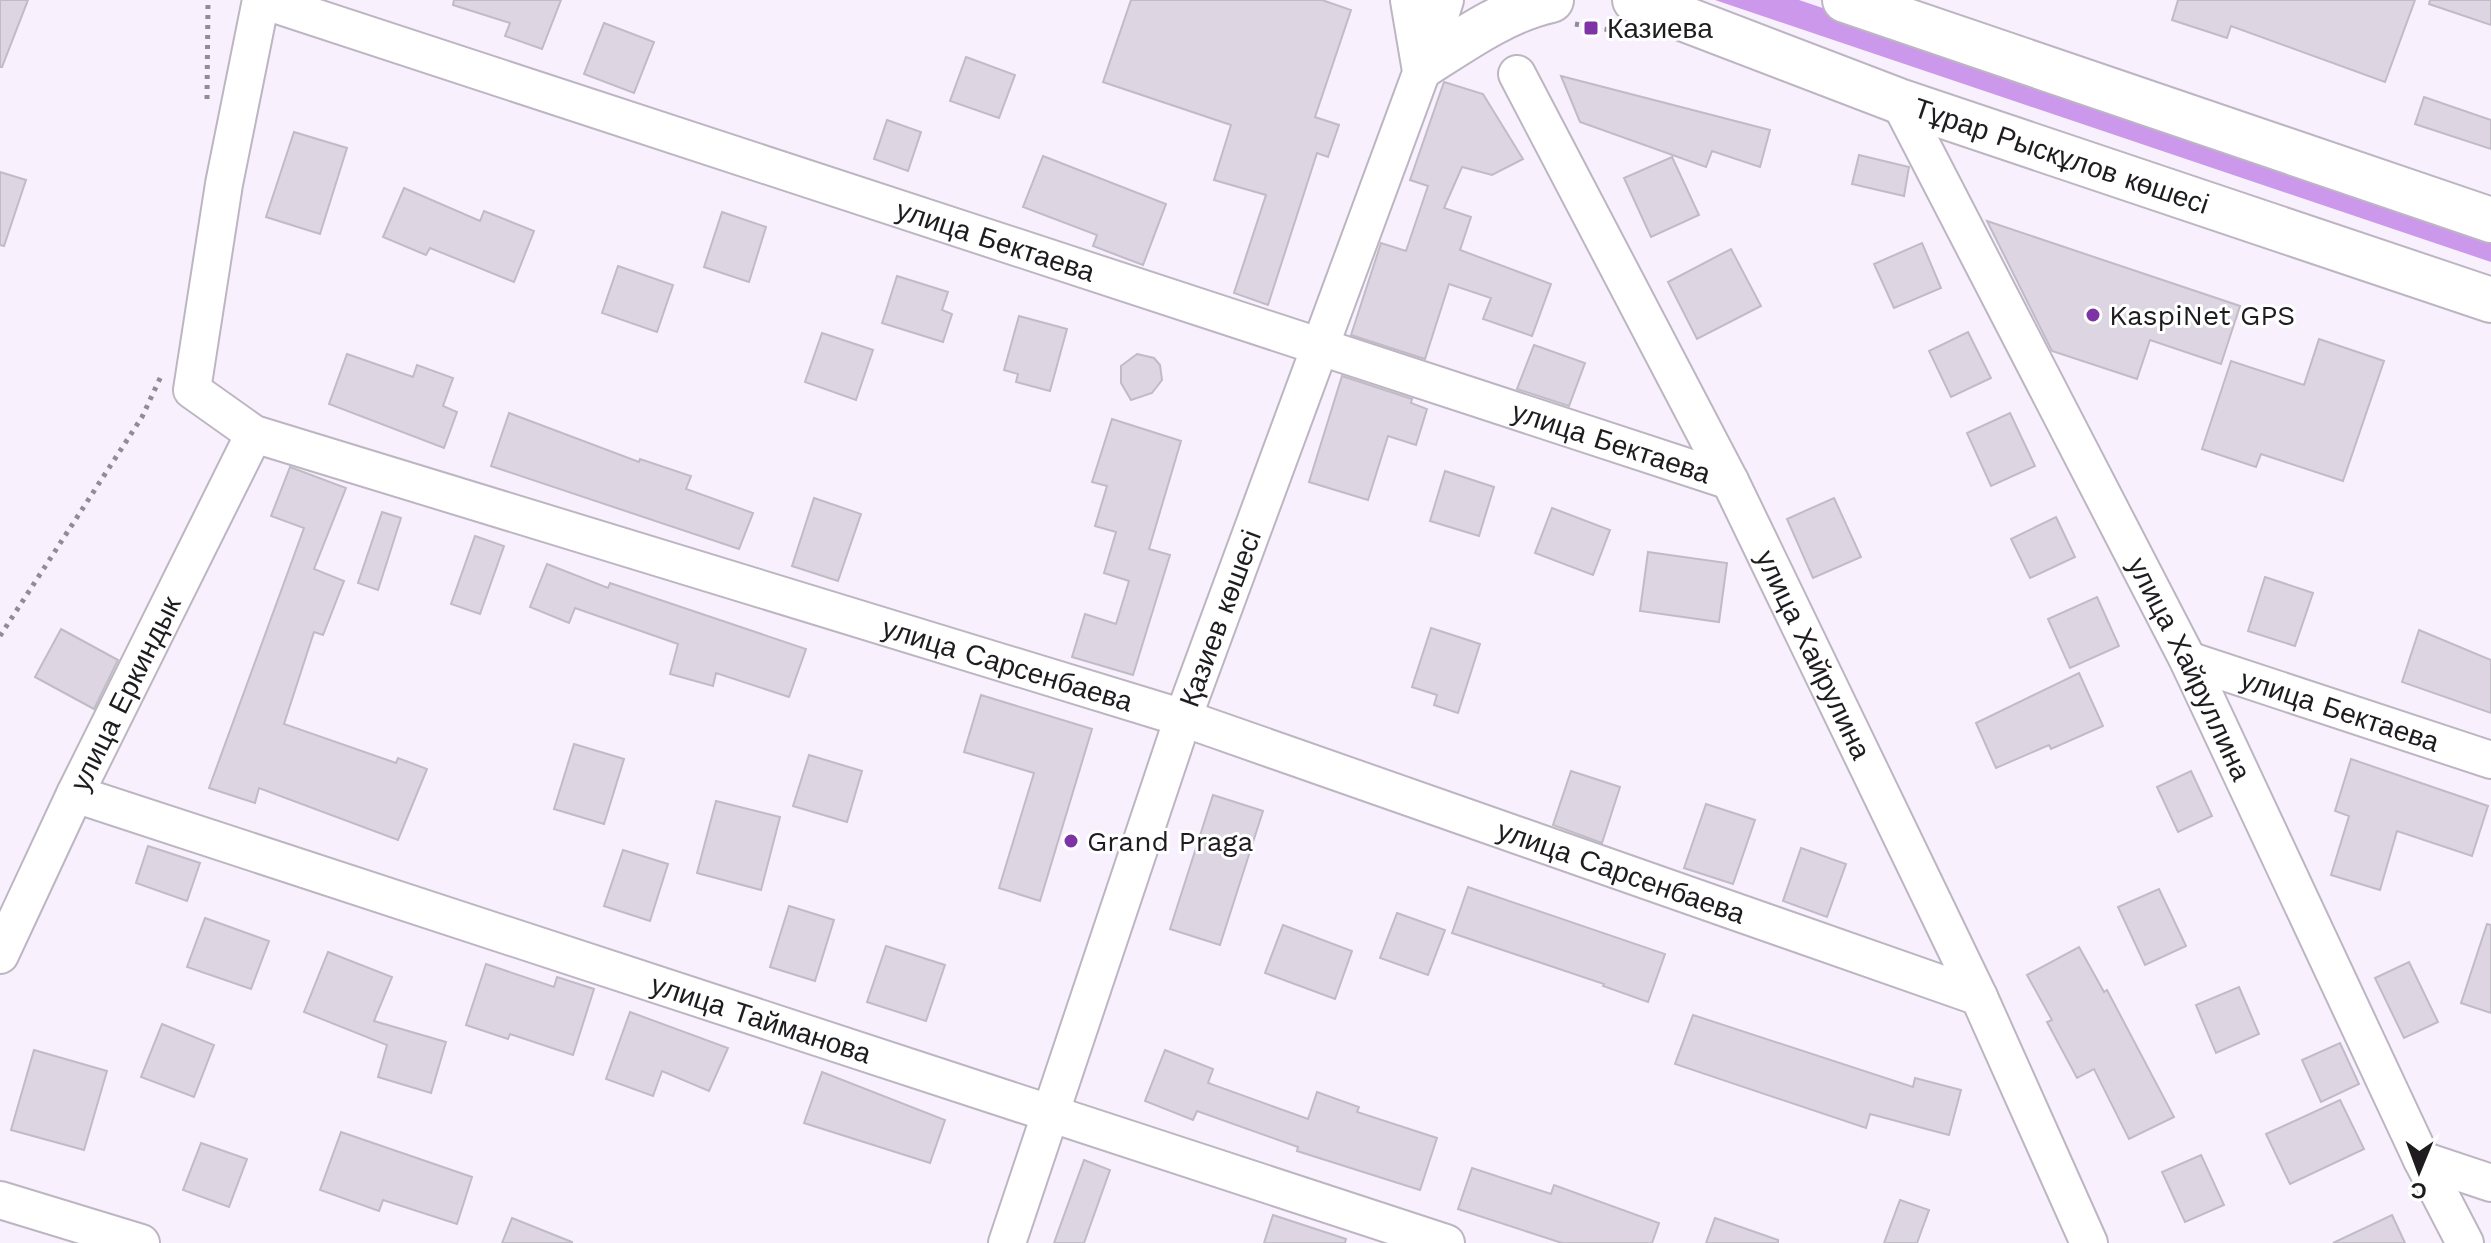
<svg xmlns="http://www.w3.org/2000/svg" width="2491" height="1243" viewBox="0 0 2491 1243" font-family="'Work Sans',sans-serif">
<style>
.forest{fill:#cb98ec}
.building{fill:#ddd6e2;stroke:#c1bbc6;stroke-width:2}
.lines{fill:none;stroke-linecap:round;stroke-linejoin:round}
.minor-casing{stroke:#bdb6c2;stroke-width:40}
.major-casing{stroke:#bdb6c2;stroke-width:48}
.path{stroke:#918c94;stroke-width:5;stroke-dasharray:4 6;stroke-linecap:butt}
.minor{stroke:#fff;stroke-width:36}
.major{stroke:#fff;stroke-width:44}
.poi-dot{fill:#7e34a5;stroke:#fff;stroke-width:3}
.labels{text-anchor:middle;stroke-width:6;stroke-linejoin:round;paint-order:stroke}
.poi-label{font-size:28px;fill:#1f1c20;stroke:#fff;text-anchor:start}
.street-label{font-size:28px;fill:#1f1c20;stroke:#fff}
</style>
<rect width="100%" height="100%" fill="#f8f1fd"/>
<path class="forest" d="M1715 0H1799L2491 234V262Z"/>
<path class="building" d="M0 0H28L2 67H0Z
M454 0H561L542 49 505 36 510 23 453 5Z
M1131 0H1322L1351 10 1315 117 1339 125 1328 157 1317 153 1268 305 1234 293 1266 195 1214 180 1231 125 1103 82Z
M2178 0H2415L2385 82 2231 26 2227 38 2172 20Z
M2430 0H2491V25L2429 4Z
M604 23 654 42 634 93 584 74Z
M966 57 1015 75 999 118 950 101Z
M1561 76 1770 130 1760 167 1712 151 1706 167 1580 122Z
M1444 82 1483 94 1523 159 1492 175 1462 167 1444 208 1471 217 1460 250 1551 284 1532 336 1483 319 1491 298 1449 284 1425 359 1351 335 1381 243 1406 251 1428 186 1410 180Z
M2424 97 2491 120V149L2415 124Z
M887 120 921 132 908 171 874 159Z
M294 132 347 148 320 234 266 217Z
M1859 155 1909 167 1904 196 1852 184Z
M1043 156 1166 204 1143 265 1093 246 1097 235 1023 207Z
M1672 157 1699 215 1651 237 1624 178Z
M0 172 26 180 4 246 0 245Z
M404 188 480 221 484 211 534 231 514 282 430 248 426 255 383 237Z
M722 212 766 227 749 282 704 267Z
M1987 221 2240 306 2221 364 2150 340 2137 379 2052 351Z
M1922 243 1941 288 1894 308 1874 264Z
M1731 249 1761 306 1697 339 1668 282Z
M618 266 673 285 657 332 602 313Z
M897 276 948 292 942 310 952 314 943 342 882 323Z
M1019 316 1067 329 1050 391 1016 382 1018 374 1004 370Z
M1968 332 1991 378 1951 397 1929 351Z
M822 333 873 350 856 400 805 382Z
M2319 339 2384 361 2343 481 2261 454 2256 467 2202 449 2231 361 2304 385Z
M1534 345 1585 363 1569 406 1517 389Z
M347 354 413 377 417 365 453 378 443 406 457 412 444 448 329 404Z
M1137 354 1154 358 1160 365 1162 380 1152 393 1131 400 1121 383V366Z
M1342 376 1412 399 1411 403 1427 409 1416 445 1388 436 1368 500 1309 482Z
M509 413 639 462 640 459 691 476 686 489 753 513 739 549 491 466Z
M2010 413 2035 466 1991 486 1967 433Z
M1112 419 1181 441 1149 549 1170 555 1133 675 1072 657 1085 614 1116 624 1129 581 1104 573 1116 532 1095 526 1107 486 1092 482Z
M290 467 346 488 314 569 344 581 323 635 314 632 284 724 396 763 398 758 427 769 398 840 259 788 255 803 209 788 304 528 271 516Z
M1445 471 1494 487 1479 536 1430 521Z
M814 498 861 514 838 581 792 566Z
M1834 498 1861 557 1813 578 1787 519Z
M1552 508 1610 530 1593 575 1535 553Z
M382 512 401 518 378 590 358 583Z
M2056 517 2075 557 2030 578 2011 539Z
M475 536 504 546 480 614 451 604Z
M1648 552 1727 563 1719 622 1640 611Z
M547 564 608 588 610 583 806 649 789 697 716 673 713 686 670 674 678 644 575 608 569 623 530 607Z
M2265 577 2313 593 2295 646 2248 631Z
M2097 597 2119 646 2070 668 2048 619Z
M1431 628 1480 644 1458 713 1434 705 1437 695 1412 687Z
M61 629 118 660 94 709 35 677Z
M2419 630 2491 660V713L2402 682Z
M2079 673 2103 726 2051 749 2049 745 1996 768 1976 723Z
M981 695 1092 729 1040 901 999 888 1034 773 964 752Z
M574 744 624 759 604 824 554 809Z
M809 755 862 771 847 822 793 806Z
M2351 759 2488 806 2472 856 2397 831 2380 890 2331 875 2349 816 2335 811Z
M1571 771 1620 787 1602 843 1553 825Z
M2191 771 2212 816 2178 832 2157 787Z
M1213 795 1263 811 1220 945 1170 929Z
M716 801 780 817 761 890 697 873Z
M1706 804 1755 820 1733 884 1684 868Z
M148 846 200 863 187 901 136 883Z
M1801 848 1846 864 1827 917 1783 901Z
M623 850 668 864 650 921 604 906Z
M1468 887 1665 954 1648 1002 1603 986 1604 984 1452 933Z
M2159 889 2186 946 2145 965 2118 907Z
M789 906 834 920 815 981 770 967Z
M1397 913 1445 930 1428 975 1380 958Z
M205 918 269 941 251 989 187 967Z
M2487 924 2491 925V1013L2461 1003Z
M1283 925 1352 951 1335 999 1265 973Z
M886 946 945 965 926 1021 867 1002Z
M2079 947 2104 992 2107 990 2174 1117 2129 1139 2094 1069 2077 1078 2047 1022 2052 1020 2027 975Z
M328 952 392 977 374 1021 446 1042 431 1093 378 1077 387 1045 304 1012Z
M2409 962 2438 1022 2404 1038 2375 978Z
M486 964 554 987 557 977 594 989 573 1055 510 1034 508 1039 466 1025Z
M2239 987 2259 1034 2216 1053 2196 1005Z
M630 1012 728 1048 709 1091 662 1071 653 1096 606 1079Z
M1693 1015 1913 1087 1915 1078 1961 1090 1949 1135 1870 1114 1866 1128 1675 1064Z
M162 1024 214 1045 194 1097 141 1077Z
M2340 1043 2359 1084 2321 1102 2302 1060Z
M34 1050 107 1071 84 1150 11 1130Z
M1165 1050 1213 1069 1208 1083 1308 1119 1317 1092 1359 1107 1357 1112 1437 1138 1420 1190 1297 1151 1298 1147 1197 1111 1193 1120 1145 1101Z
M822 1072 945 1120 930 1163 804 1123Z
M2340 1100 2364 1149 2290 1184 2266 1134Z
M341 1132 472 1177 457 1224 383 1200 379 1211 320 1190Z
M201 1143 247 1159 229 1207 183 1190Z
M2201 1155 2224 1205 2185 1222 2162 1172Z
M1084 1160 1110 1170 1084 1243H1054Z
M1472 1168 1551 1194 1554 1185 1659 1223 1652 1243H1562L1458 1209Z
M1900 1200 1929 1210 1917 1243H1884Z
M1273 1215 1346 1239 1345 1243H1264Z
M2392 1215 2405 1243H2333Z
M512 1218 572 1242V1243H502Z
M1715 1218 1778 1240V1243H1706Z"/>
<g class="lines">
<g class="minor-casing">
<g id="minor">
<path id="s1" d="M261 0 224 184 192 390 254 434 1183 718 1979 997"/>
<path id="s2" d="M262 0 1730 481"/>
<path id="s3" d="M1517 74 1730 481 1979 997 2089 1243"/>
<path id="s4" d="M1899 101 2188 660 2422 1160 2465 1243"/>
<path id="s5" d="M2188 660 2491 760"/>
<path id="s6" d="M75 794 1446 1243"/>
<path id="s7" d="M0 955 75 794 254 434"/>
<path d="M2422 1160 2491 1183"/>
<path d="M0 1200 141 1243"/>
<path id="s8" d="M1007 1243 1183 718 1424 65 1445 0"/>
</g>
</g>
<g class="major-casing">
<g id="major">
<path d="M1413 0 1424 65C1463 40 1505 10 1551 0"/>
<path id="s9" d="M1635 0 1899 101 2491 300"/>
<path d="M1845 0 2491 220"/>
</g>
</g>
<path class="path" d="M1575 24 1621 32
M207 99 208 0
M0 636 142 417 162 374"/>
<use href="#minor" class="minor"/>
<use href="#major" class="major"/>
</g>
<g class="poi-dot">
<rect x="1583" y="20" width="16" height="16" rx="4"/>
<circle cx="2093" cy="315" r="8"/>
<circle cx="1071" cy="841" r="8"/>
</g>
<g class="labels">
<g class="poi-label">
<text x="1607" y="38">Казиева</text>
<text x="2109" y="325">KaspiNet GPS</text>
<text x="1087" y="851">Grand Praga</text>
</g>
<g class="street-label">
<text dy="10" stroke="none"><textPath href="#s9" startOffset="454">Тұрар Рыскұлов көшесі</textPath></text>
<text dy="10" stroke="none"><textPath href="#s2" startOffset="772">улица Бектаева</textPath></text>
<text dy="10" stroke="none"><textPath href="#s2" startOffset="1420">улица Бектаева</textPath></text>
<text dy="10" stroke="none"><textPath href="#s8" startOffset="660">Қазиев көшесі</textPath></text>
<text dy="10" stroke="none"><textPath href="#s3" startOffset="652">улица Хайрулина</textPath></text>
<text dy="10" stroke="none"><textPath href="#s1" startOffset="1260">улица Сарсенбаева</textPath></text>
<text dy="10" stroke="none"><textPath href="#s4" startOffset="638">улица Хайруллина</textPath></text>
<text dy="10" stroke="none"><textPath href="#s7" startOffset="290">улица Еркиндык</textPath></text>
<text dy="10" stroke="none"><textPath href="#s5" startOffset="160">улица Бектаева</textPath></text>
<text dy="10" stroke="none"><textPath href="#s1" startOffset="1908">улица Сарсенбаева</textPath></text>
<text dy="10" stroke="none"><textPath href="#s6" startOffset="722">улица Тайманова</textPath></text>
</g>
</g>
<g transform="translate(2419 1171) rotate(181)" stroke="#ffffff" stroke-width="6" paint-order="stroke">
<path d="M0-6L14 30L0 20L-14 30Z" fill="#1f1c20"/>
<text y="-12" font-size="22" font-weight="bold" text-anchor="middle" fill="#1f1c20">С</text>
</g>
</svg>
